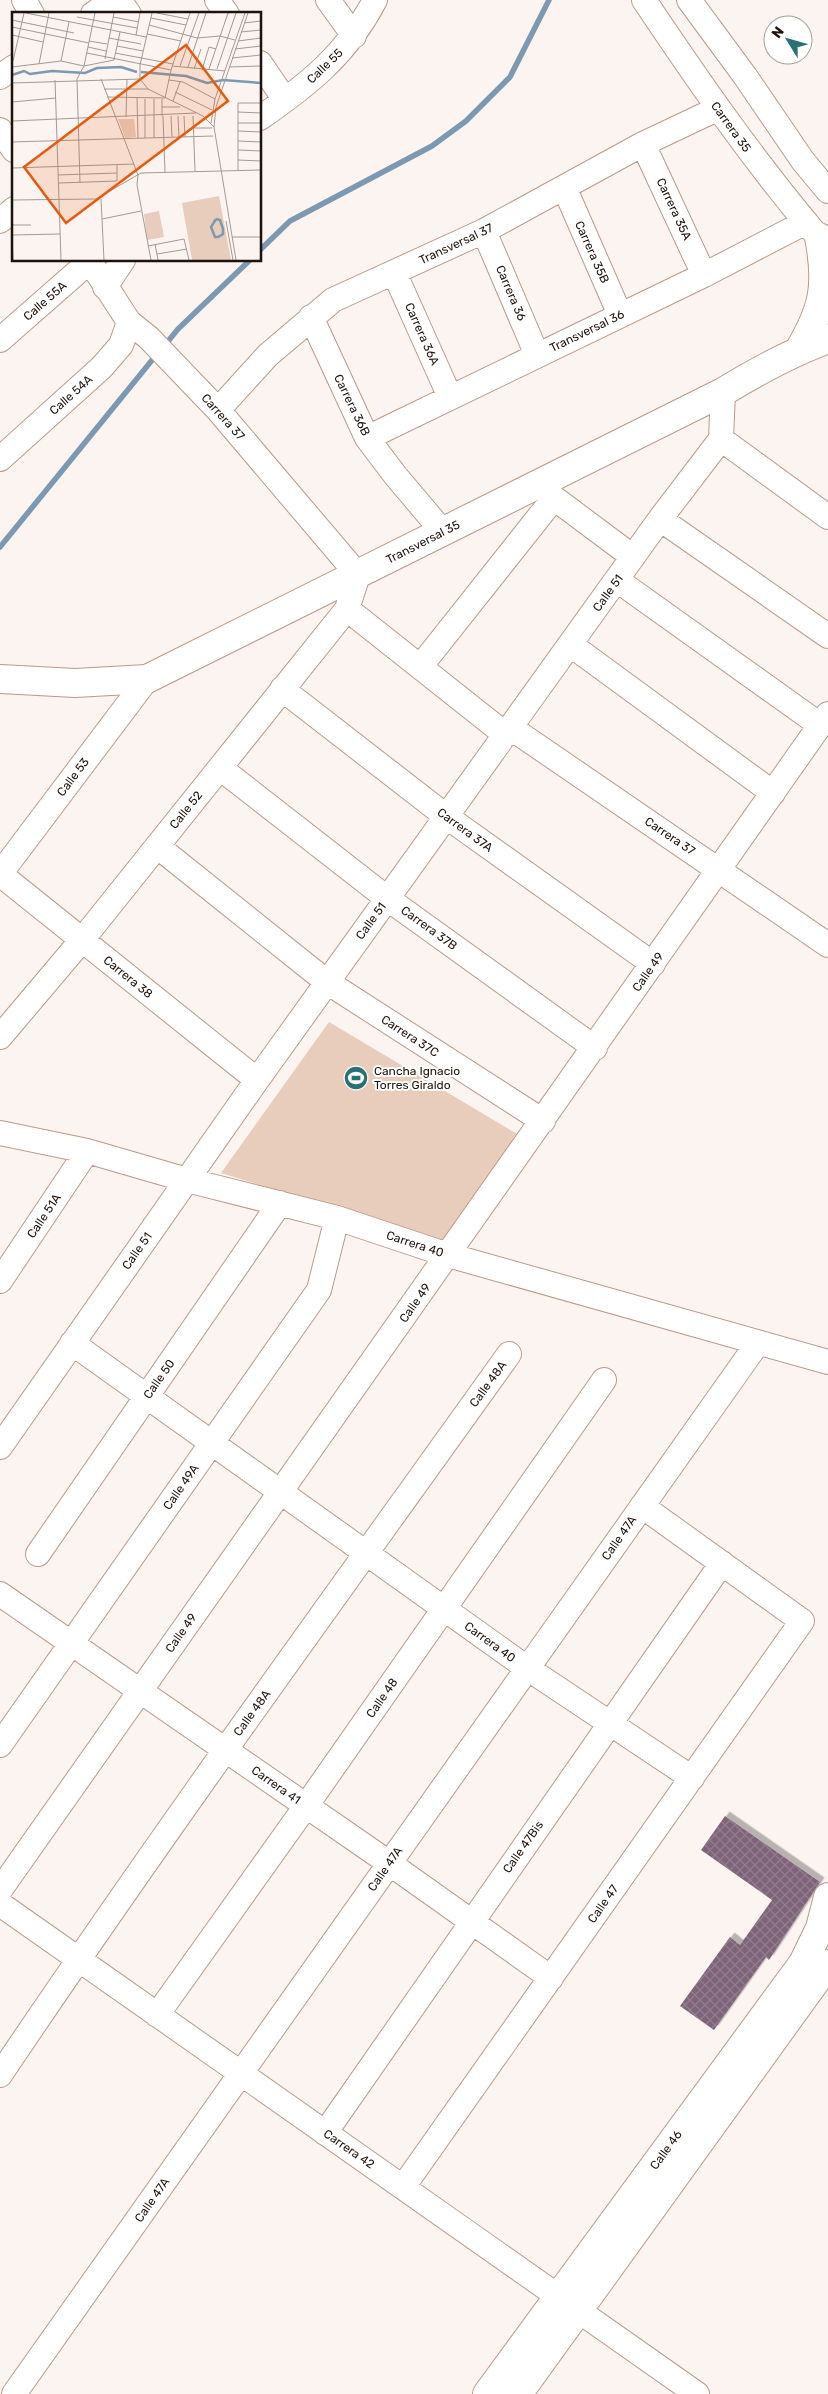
<svg xmlns="http://www.w3.org/2000/svg" width="828" height="2394" viewBox="0 0 828 2394" font-family="Rubik,sans-serif">
<style>
.garden{fill:#e9cdbc}
.lines{fill:none;stroke-linecap:round;stroke-linejoin:round}
.stream{stroke:#7d99b1;stroke-width:5.5}
.building{fill:url(#building-cross-hatch);filter:url(#shadow)}
.minor-casing{stroke:#ba9a88;stroke-width:26}
.major-casing{stroke:#ba9a88;stroke-width:30}
.minor{stroke:#fff;stroke-width:24}
.major{stroke:#fff;stroke-width:28}
.labels{text-anchor:middle;stroke-width:4;stroke-linejoin:round;paint-order:stroke}
.street-label{font-size:12px;fill:#1e130c;stroke:#fff}
.poi-label{font-size:12px;fill:#1e130c;stroke:#fff;text-anchor:start}
.inset-river{fill:none;stroke:#7d99b1;stroke-width:2.5}
.inset-road{fill:none;stroke:#a39a95;stroke-width:1}
.view{fill:#e8590c;fill-opacity:0.15;stroke:#e8590c;stroke-width:2.5}
.inset-edge{fill:none;stroke:#1e130c;stroke-width:2.5}
</style>
<defs>
<pattern id="building-cross-hatch" width="8" height="8" patternUnits="userSpaceOnUse" patternTransform="scale(1.25)"><rect width="8" height="8" fill="#7e647a"/><path d="M0 0l8 8M0 8l8-8" fill="none" stroke="#917d8c"/></pattern>
<filter id="shadow"><feDropShadow dx="4.5" dy="-4.5" stdDeviation="0" flood-color="#0004"/></filter>
</defs>
<rect width="100%" height="100%" fill="#fbf4f0"/>
<path class="garden" d="M329 1022 517 1134 442 1241 221 1173Z"/>
<g class="lines">
<path class="stream" d="M260 250 290 221 432 146 466 121 510 77 549 0
M165 345 178 329 250 260
M0 547 157 354"/>
</g>
<path class="building" d="M725 1816 820 1882 769 1960 766 1957 714 2030 680 2006 730 1937 740 1945 772 1900 701 1850Z"/>
<g class="lines">
<g class="minor-casing">
<path id="minor" d="M24 0 32 14
M119 0 129 14
M217 0 227 14
M328 0 354 36
M644 0C699 82 751 157 814 232
M689 0 745 76 803 161 828 191
M93 14 113 0
M260 63 285 100
M0 77 14 67
M260 118C309 84 347 54 375 0
M0 130 14 150
M643 144 704 275
M565 189 620 315
M0 221 14 209
M484 231 537 355
M394 272 450 397
M105 287 123 260
M311 317 367 438 395 475 443 532
M0 340 90 261
M218 410 268 355 333 300 484 231 643 144 717 109
M367 438 704 275 806 222
M721 439 828 517
M0 459 102 367 121 345 129 322
M542 489 633 557
M660 519 828 636
M617 580 820 725
M347 609 506 735
M571 645 773 793
M420 667 554 498
M147 679 0 874 257 1080
M282 689 447 817 653 964
M511 728 828 945
M220 768 388 899 595 1048
M157 846 327 982 543 1121
M0 1037 82 940 347 609 358 575 218 410 149 338 129 322 89 260
M0 1133 87 1151 187 1180 337 1218 448 1255 828 1362
M0 1281 87 1151
M72 1343 527 1668 692 1778
M0 1447 257 1080 660 519 721 439 723 392
M38 1554 280 1203
M0 1594 389 1863 551 1978
M0 1745 319 1290 337 1218
M0 1890 828 714
M0 1904 697 2394
M157 2015 306 1806 604 1380
M0 2075C164 1831 338 1593 509 1354
M325 2133 722 1563
M403 2187 802 1621 642 1506
M14 2394 757 1344"/>
</g>
<g class="major-casing">
<path id="major" d="M799 350C824 308 828 285 819 237
M0 679 75 683 147 679 723 392C757 371 791 353 828 339
M487 2394 803 1963 820 1928 828 1897
M518 2394 828 1964"/>
</g>
<use href="#minor" class="minor"/>
<use href="#major" class="major"/>
</g>
<defs>
<g id="stadium-disc" transform="scale(1.25)"><circle r="9.5" fill="#287275" stroke="#fff"/><path d="M0-5a6.5 5 0 1 0 0 10a6.5 5 0 1 0 0-10ZM-3.5-1.8h7v3.6h-7Z" fill="#fff"/></g>
</defs>
<g fill-rule="evenodd">
<use href="#stadium-disc" x="356" y="1078"/>
</g>
<g class="labels">
<g class="street-label">
<text transform="translate(325 66) rotate(-44)" y="4">Calle 55</text>
<text transform="translate(731 127) rotate(54)" y="4">Carrera 35</text>
<text transform="translate(674 209) rotate(65)" y="4">Carrera 35A</text>
<text transform="translate(456 244) rotate(-25)" y="4">Transversal 37</text>
<text transform="translate(592 252) rotate(66)" y="4">Carrera 35B</text>
<text transform="translate(511 293) rotate(67)" y="4">Carrera 36</text>
<text transform="translate(45 301) rotate(-41)" y="4">Calle 55A</text>
<text transform="translate(587 331) rotate(-26)" y="4">Transversal 36</text>
<text transform="translate(422 334) rotate(66)" y="4">Carrera 36A</text>
<text transform="translate(71 395) rotate(-42)" y="4">Calle 54A</text>
<text transform="translate(352 405) rotate(64)" y="4">Carrera 36B</text>
<text transform="translate(223 417) rotate(48)" y="4">Carrera 37</text>
<text transform="translate(423 542) rotate(-27)" y="4">Transversal 35</text>
<text transform="translate(608 593) rotate(-54)" y="4">Calle 51</text>
<text transform="translate(73 777) rotate(-53)" y="4">Calle 53</text>
<text transform="translate(186 810) rotate(-51)" y="4">Calle 52</text>
<text transform="translate(465 830) rotate(36)" y="4">Carrera 37A</text>
<text transform="translate(670 836) rotate(34)" y="4">Carrera 37</text>
<text transform="translate(371 921) rotate(-54)" y="4">Calle 51</text>
<text transform="translate(429 928) rotate(36)" y="4">Carrera 37B</text>
<text transform="translate(648 972) rotate(-55)" y="4">Calle 49</text>
<text transform="translate(128 977) rotate(39)" y="4">Carrera 38</text>
<text transform="translate(410 1036) rotate(33)" y="4">Carrera 37C</text>
<text transform="translate(44 1216) rotate(-56)" y="4">Calle 51A</text>
<text transform="translate(415 1244) rotate(18)" y="4">Carrera 40</text>
<text transform="translate(137 1251) rotate(-55)" y="4">Calle 51</text>
<text transform="translate(415 1303) rotate(-55)" y="4">Calle 49</text>
<text transform="translate(159 1379) rotate(-55)" y="4">Calle 50</text>
<text transform="translate(488 1384) rotate(-54)" y="4">Calle 48A</text>
<text transform="translate(181 1487) rotate(-55)" y="4">Calle 49A</text>
<text transform="translate(619 1538) rotate(-55)" y="4">Calle 47A</text>
<text transform="translate(181 1633) rotate(-55)" y="4">Calle 49</text>
<text transform="translate(490 1642) rotate(36)" y="4">Carrera 40</text>
<text transform="translate(382 1698) rotate(-55)" y="4">Calle 48</text>
<text transform="translate(252 1713) rotate(-54)" y="4">Calle 48A</text>
<text transform="translate(276 1785) rotate(35)" y="4">Carrera 41</text>
<text transform="translate(523 1847) rotate(-55)" y="4">Calle 47Bis</text>
<text transform="translate(385 1869) rotate(-55)" y="4">Calle 47A</text>
<text transform="translate(603 1904) rotate(-55)" y="4">Calle 47</text>
<text transform="translate(349 2149) rotate(35)" y="4">Carrera 42</text>
<text transform="translate(666 2150) rotate(-54)" y="4">Calle 46</text>
<text transform="translate(152 2200) rotate(-55)" y="4">Calle 47A</text>
</g>
<g class="poi-label">
<text x="374" y="1075">Cancha Ignacio<tspan x="374" dy="14">Torres Giraldo</tspan></text>
</g>
</g>
<g transform="translate(12 12)">
<rect width="249" height="249" fill="#fbf4f0"/>
<path d="M207 184 219 248H180L170 191ZM147 199 152 225 135 228 132 202Z" fill="#e9cdbc"/>
<path d="M106 107H122L124 125 113 126Z" fill="#e9cdbc"/>
<path class="inset-river" d="M129 60 174 64 195 71 211 68 249 71M0 63 12 59 18 62 40 59 73 61 85 56 109 55 125 60M204 207 208 208 211 217V222L206 225H203L199 215 204 207"/>
<path class="inset-road" d="M14 1 134 25M140 1 128 53V67L136 77 191 104 202 115 224 248M145 1 176 7M65 5 125 16M101 5 127 10M139 6 174 13M0 8 62 21M232 11 249 9M137 13 185 26 208 24 223 28M0 15 77 31M229 20 249 18M135 22 169 29M0 23 31 30M124 23 128 1M97 26 129 32M77 29 95 32M226 29 249 26M105 34 131 39M76 35 94 39M223 37 249 34M75 41 159 58M103 41 161 52M220 46 249 43M93 47 102 1M102 48 108 20M1 49 12 1M49 49 57 10M27 52 37 1M160 54 213 59M168 54 187 1M0 55 49 49 72 54 102 48M176 55 194 1M217 55 249 54M182 57 189 37M197 57 216 1M205 57 224 1M190 58 197 35 204 37M89 67 126 163 125 173 139 248M43 68 49 248M157 68 171 70 203 87M0 71 128 67M92 77H136M163 80 200 98M95 85 153 86 159 58 178 1M125 86 126 126M133 87V126M142 87V126M161 89 168 70M0 90 44 86M150 95H168M226 100 249 101M150 104V87M151 104 153 160M159 104 160 125M166 104 167 125M172 104 173 125M181 104 183 159M114 105 115 67M0 109 184 101M199 111 203 87 233 1M226 111H249M202 115 204 95 236 1M181 116H200M226 119 249 120M226 129 249 130M0 130 201 124M226 138 249 139M226 148 249 149M0 156 122 152M226 158V91H249M46 163 105 161M47 171 105 169V153M68 171 65 67 72 54 83 1M89 187 92 248M0 188 84 187 129 161 249 158M90 207 129 199M214 209 221 248M0 213H19M0 219 1 248M0 223 48 222M220 225H249M143 232 146 248M136 234 172 227 177 248M145 242 175 237"/>
<path class="view" d="M174 33 216 89 54 211 12 155Z"/>
<rect width="249" height="249" class="inset-edge"/>
</g>
<g transform="translate(788 40) rotate(307)"><circle r="24" fill="#ffffff" stroke="#a5a19e"/>
<path d="M0-4L9 19L0 12L-9 19Z" fill="#287275"/>
<text y="-8" font-size="14" font-weight="bold" text-anchor="middle" fill="#1e130c">N</text>
</g>
</svg>
